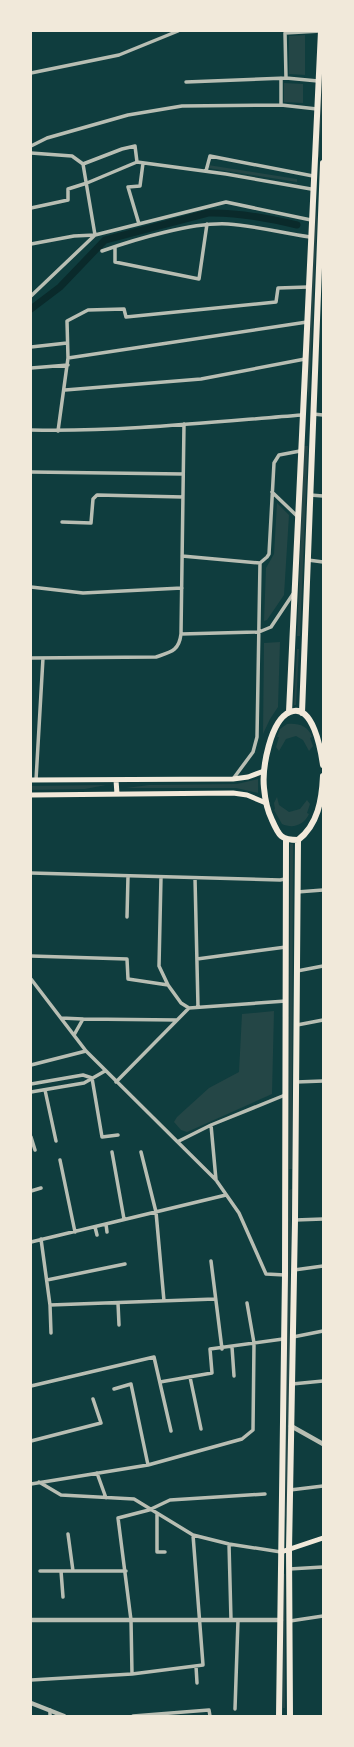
<svg xmlns="http://www.w3.org/2000/svg" width="354" height="1747" viewBox="0 0 354 1747" font-family="Ubuntu,sans-serif">
<style>
.green{fill:#244646}
.lines{fill:none;stroke-linecap:round;stroke-linejoin:round}
.canal{stroke:#0a2a2b;stroke-width:7}
.minor{stroke:#b8beb3;stroke-width:3.5}
.tertiary{stroke:#b8beb3;stroke-width:4.5}
.secondary{stroke:#f1e9da;stroke-width:5}
.primary{stroke:#f1e9da;stroke-width:6}
</style>
<rect width="100%" height="100%" fill="#0f3d3e"/>
<path class="green" d="M323 31V84L319 158 316 154Z
M305 35V75L289 74V36Z
M284 83 303 84V103L284 102Z
M208 165 297 179V182L208 168Z
M315 198 317 219 309 400 307 387Z
M304 446H308L300 636H297Z
M277 503 289 515 284 595 267 620 264 621 266 568 274 554Z
M280 642 278 707 270 719 263 734 264 643Z
M297 649H299L296 705H294Z
M287 724C299 723 308 726 312 737L310 738 313 746 309 751 303 740 296 736 286 739 279 751 276 747 279 737H277L280 729Z
M258 779V793L236 788H126L149 785 237 784Z
M106 785 85 789 31 790V786Z
M277 797 279 805 289 812 300 809 307 800 310 804 307 813 309 814C304 825 293 829 282 824L274 810 275 809 274 803Z
M290 844H293L292 1169H289Z
M274 1011 272 1094 187 1132 181 1130 174 1122 177 1117 209 1088 239 1072 242 1014Z
M292 1189 290 1274 288 1504 285 1521 289 1190Z
M283 1574H285V1708H283Z"/>
<g class="lines">
<path class="canal" d="M31 309 60 287 105 240 208 213C238 212 268 218 297 225"/>
<path class="minor" d="M31 73 119 55 178 31
M281 78V105
M286 78 285 33 321 31
M186 82 286 78 318 81
M31 146 47 138 128 115 182 106 281 105 317 109
M31 153 72 156 83 164
M206 171 210 156 313 176
M31 208 68 200V189L87 183 137 162 226 174 311 189
M139 224 128 187 140 186 143 163
M95 235 83 164 122 149 135 146 137 162
M31 244 74 236 95 235 226 202 311 220
M115 247V262L199 279 207 224
M102 251C136 239 193 222 228 224 255 226 283 233 310 237
M31 296 95 235
M31 347 67 343
M68 358 307 322
M31 368 68 365
M65 390 201 379 305 359
M313 414 323 415
M31 430C121 432 212 422 302 415
M58 431 68 358 67 321 88 310 124 309 126 317 276 302 278 288 308 287
M31 472 183 474
M272 492 297 516
M310 495 323 496
M62 522 91 523 93 499 97 495 183 497
M182 556 260 563
M308 560 323 562
M31 587 83 593 182 588
M181 634 184 424
M31 658 156 657C171 652 179 651 181 634L259 632 271 627 293 594
M233 779 253 752 257 737 260 563 267 557 269 554 274 463 279 455 300 451
M36 780 43 658
M31 873 280 880 285 879
M161 877 159 966 168 985 181 1003 189 1008
M195 878 198 1007
M297 892 323 890
M127 917 128 876
M31 956 127 959 128 979 168 985
M197 959 286 947
M297 971 323 966
M31 979 86 1051 216 1180 239 1213 266 1274 285 1275
M61 1018 83 1019
M297 1025 323 1020
M74 1035 83 1019 177 1020
M31 1065 86 1051
M116 1082 189 1008 286 1001
M296 1082 323 1081
M31 1084 83 1075 92 1078 102 1137 118 1135
M45 1090 56 1141
M31 1092 84 1083 105 1071
M211 1125 216 1180
M31 1137 35 1150
M179 1141 211 1125 285 1095
M112 1152 124 1219
M141 1152 156 1212 164 1301
M60 1160 75 1232
M31 1191 41 1188
M295 1220 323 1219
M106 1224 107 1232
M95 1227 97 1235
M41 1239 50 1305 215 1299
M31 1242 226 1195
M211 1261 222 1349
M294 1270 323 1266
M47 1280 125 1264
M118 1303 119 1325
M50 1305 51 1333
M293 1337 323 1331
M232 1347 234 1376
M190 1377 201 1429
M160 1382 212 1373 210 1349 283 1339
M292 1384 323 1381
M31 1386 154 1357 171 1431
M114 1389 131 1384 148 1465
M31 1441 101 1423 93 1399
M97 1473 106 1498
M39 1482 61 1495 134 1499 193 1535 229 1544 281 1552
M31 1484 148 1465 242 1439 253 1430 254 1343 247 1303
M290 1490 323 1486
M157 1514V1552H165
M68 1534 73 1571
M229 1544 231 1620
M289 1569 323 1567
M40 1571H126
M61 1571 63 1597
M290 1621 323 1616
M196 1666 197 1683
M132 1674 131 1620 118 1518 149 1510 170 1500 265 1494
M31 1680 132 1674 203 1665 193 1535
M235 1709 238 1620
M50 1710V1716
M133 1716 209 1710 210 1716"/>
<path class="tertiary" d="M291 1426 323 1444
M31 1620H281
M31 1703 64 1716"/>
<path class="secondary" d="M31 780 233 779 248 777 264 771
M116 780 117 794
M31 795 233 793 247 795 266 803
M281 1552 323 1538"/>
<path class="primary" d="M289 712C298 485 309 258 321 31
M302 713 323 163
M323 765C321 751 313 702 290 712 270 720 262 769 264 788 265 799 267 810 272 820 279 836 281 840 298 840 318 825 322 799 323 776
M279 1716 285 1275 286 840
M290 1716 289 1550 295 1220 298 840"/>
</g>
<rect width="354" height="1747" fill="none" stroke="#f1e9da" stroke-width="64"/>
</svg>
